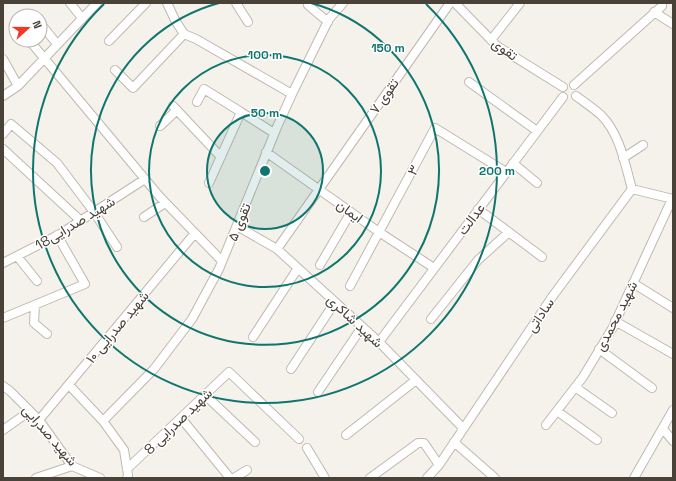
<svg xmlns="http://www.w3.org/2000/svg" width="676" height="481" viewBox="0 0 676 481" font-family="'Space Grotesk',Vazirmatn,sans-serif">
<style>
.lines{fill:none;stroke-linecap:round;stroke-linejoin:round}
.street-casing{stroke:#c0b8ae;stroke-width:10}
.street{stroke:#fff;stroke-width:8}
.ring{fill:none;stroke:#0f766e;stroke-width:2}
.labels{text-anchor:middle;stroke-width:3;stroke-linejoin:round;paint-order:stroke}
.street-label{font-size:14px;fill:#494239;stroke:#fff}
.centre{fill:#0f766e;stroke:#fff;stroke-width:2}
.ring-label{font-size:12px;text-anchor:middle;font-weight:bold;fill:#0f766e;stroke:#fff;stroke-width:3;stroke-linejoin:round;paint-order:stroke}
</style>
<rect width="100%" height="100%" fill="#f5f1eb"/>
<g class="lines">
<g class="street-casing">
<path id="street" d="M70 3 82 18
M167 3 175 20 184 34 196 39 292 94
M236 3 248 22
M455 3 497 46 563 87
M308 5 328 22
M654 12 673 24
M41 24 57 44
M29 40 160 197 222 261
M491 40 520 3
M109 41 146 3
M3 59 18 86
M115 70 133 88 184 34
M469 82 537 131
M574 85 662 6V3
M3 96 18 86 97 3
M576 96C584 102 593 108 601 115 620 134 625 164 632 189
M197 102 204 89 241 112
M173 106 221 157
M160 126 177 110
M3 134 11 124 57 163 94 212 117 247
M3 149 81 221
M266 152 379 232 434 268
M623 158 643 145
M513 163 537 183
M209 183 241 112 274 133
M478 209 542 257
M144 217 165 203
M237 226 277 249 379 342 463 428
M277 249 450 3
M17 256 37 281
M3 263 60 234 145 179
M320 265 351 212
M633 283 673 308
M350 286 435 128 506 172
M35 305 34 323 47 334
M3 318 85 284 57 235
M431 319 478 260 509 232
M615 321 673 354
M253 337 298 268
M379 342 563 97
M599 349 652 388
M291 369 335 302
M69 385 103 421 124 450 128 475 127 478
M3 386 10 391 39 420 72 466 100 478
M575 387 612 413
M318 392 362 327
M205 395 255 442
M557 411 597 440
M181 418 230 478
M39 420 195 233
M103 421 154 369 192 319 219 269 277 127 292 94 329 19 343 3
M546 425 583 377 613 327 672 199
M663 429 673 441
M3 430 30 411
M346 435 416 380
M454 442 495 478
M307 448 325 478
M127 469 229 372 299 439
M36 478 72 466
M234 478 247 470
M370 478 418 443H424L439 465
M427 478 439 465 552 297 632 189 673 199
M634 478 673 410"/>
</g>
<use href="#street" class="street"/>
</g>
<circle cx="265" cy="171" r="58" fill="#0f766e" fill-opacity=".12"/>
<g class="ring">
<circle cx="265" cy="171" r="58"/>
<circle cx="265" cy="171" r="116"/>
<path d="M311 3A174 174 0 1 1 219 3"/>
<path d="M426 4A232 232 0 1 1 104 4"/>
</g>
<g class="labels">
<g class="street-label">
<text transform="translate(505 49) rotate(36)" y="5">تقوی</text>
<text transform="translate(384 96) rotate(-55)" y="5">تقوی ۷</text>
<text transform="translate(413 170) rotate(-62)" y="5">۳</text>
<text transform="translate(350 211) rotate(36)" y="5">ایمان</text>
<text transform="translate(471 219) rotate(-53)" y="5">عدالت</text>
<text transform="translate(239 222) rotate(-68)" y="5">تقوی ۵</text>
<text transform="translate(75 223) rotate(-31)" y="5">شهید صدرایی18</text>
<text transform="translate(540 315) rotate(-56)" y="5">ساداتی</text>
<text transform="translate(616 316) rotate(-63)" y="5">شهید محمدی</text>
<text transform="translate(355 321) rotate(43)" y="5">شهید شاکری</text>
<text transform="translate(117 327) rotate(-50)" y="5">شهید صدرایی ۱۰</text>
<text transform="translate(178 421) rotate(-44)" y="5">شهید صدرایی 8</text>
<text transform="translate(50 435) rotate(49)" y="5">شهید صدرایی</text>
</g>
</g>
<circle cx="265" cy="171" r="6" class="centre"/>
<g class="ring-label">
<text x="388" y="52">150 m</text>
<text x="265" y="59">100 m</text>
<text x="265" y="117">50 m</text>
<text x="497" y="175">200 m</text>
</g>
<rect width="676" height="481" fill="none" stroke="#494239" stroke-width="8"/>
<g transform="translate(28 28) rotate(69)"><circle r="19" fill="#ffffff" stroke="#b6b3b0"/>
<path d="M0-3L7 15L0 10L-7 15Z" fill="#f03926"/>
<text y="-6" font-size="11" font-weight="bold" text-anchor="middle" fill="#494239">N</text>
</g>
</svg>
